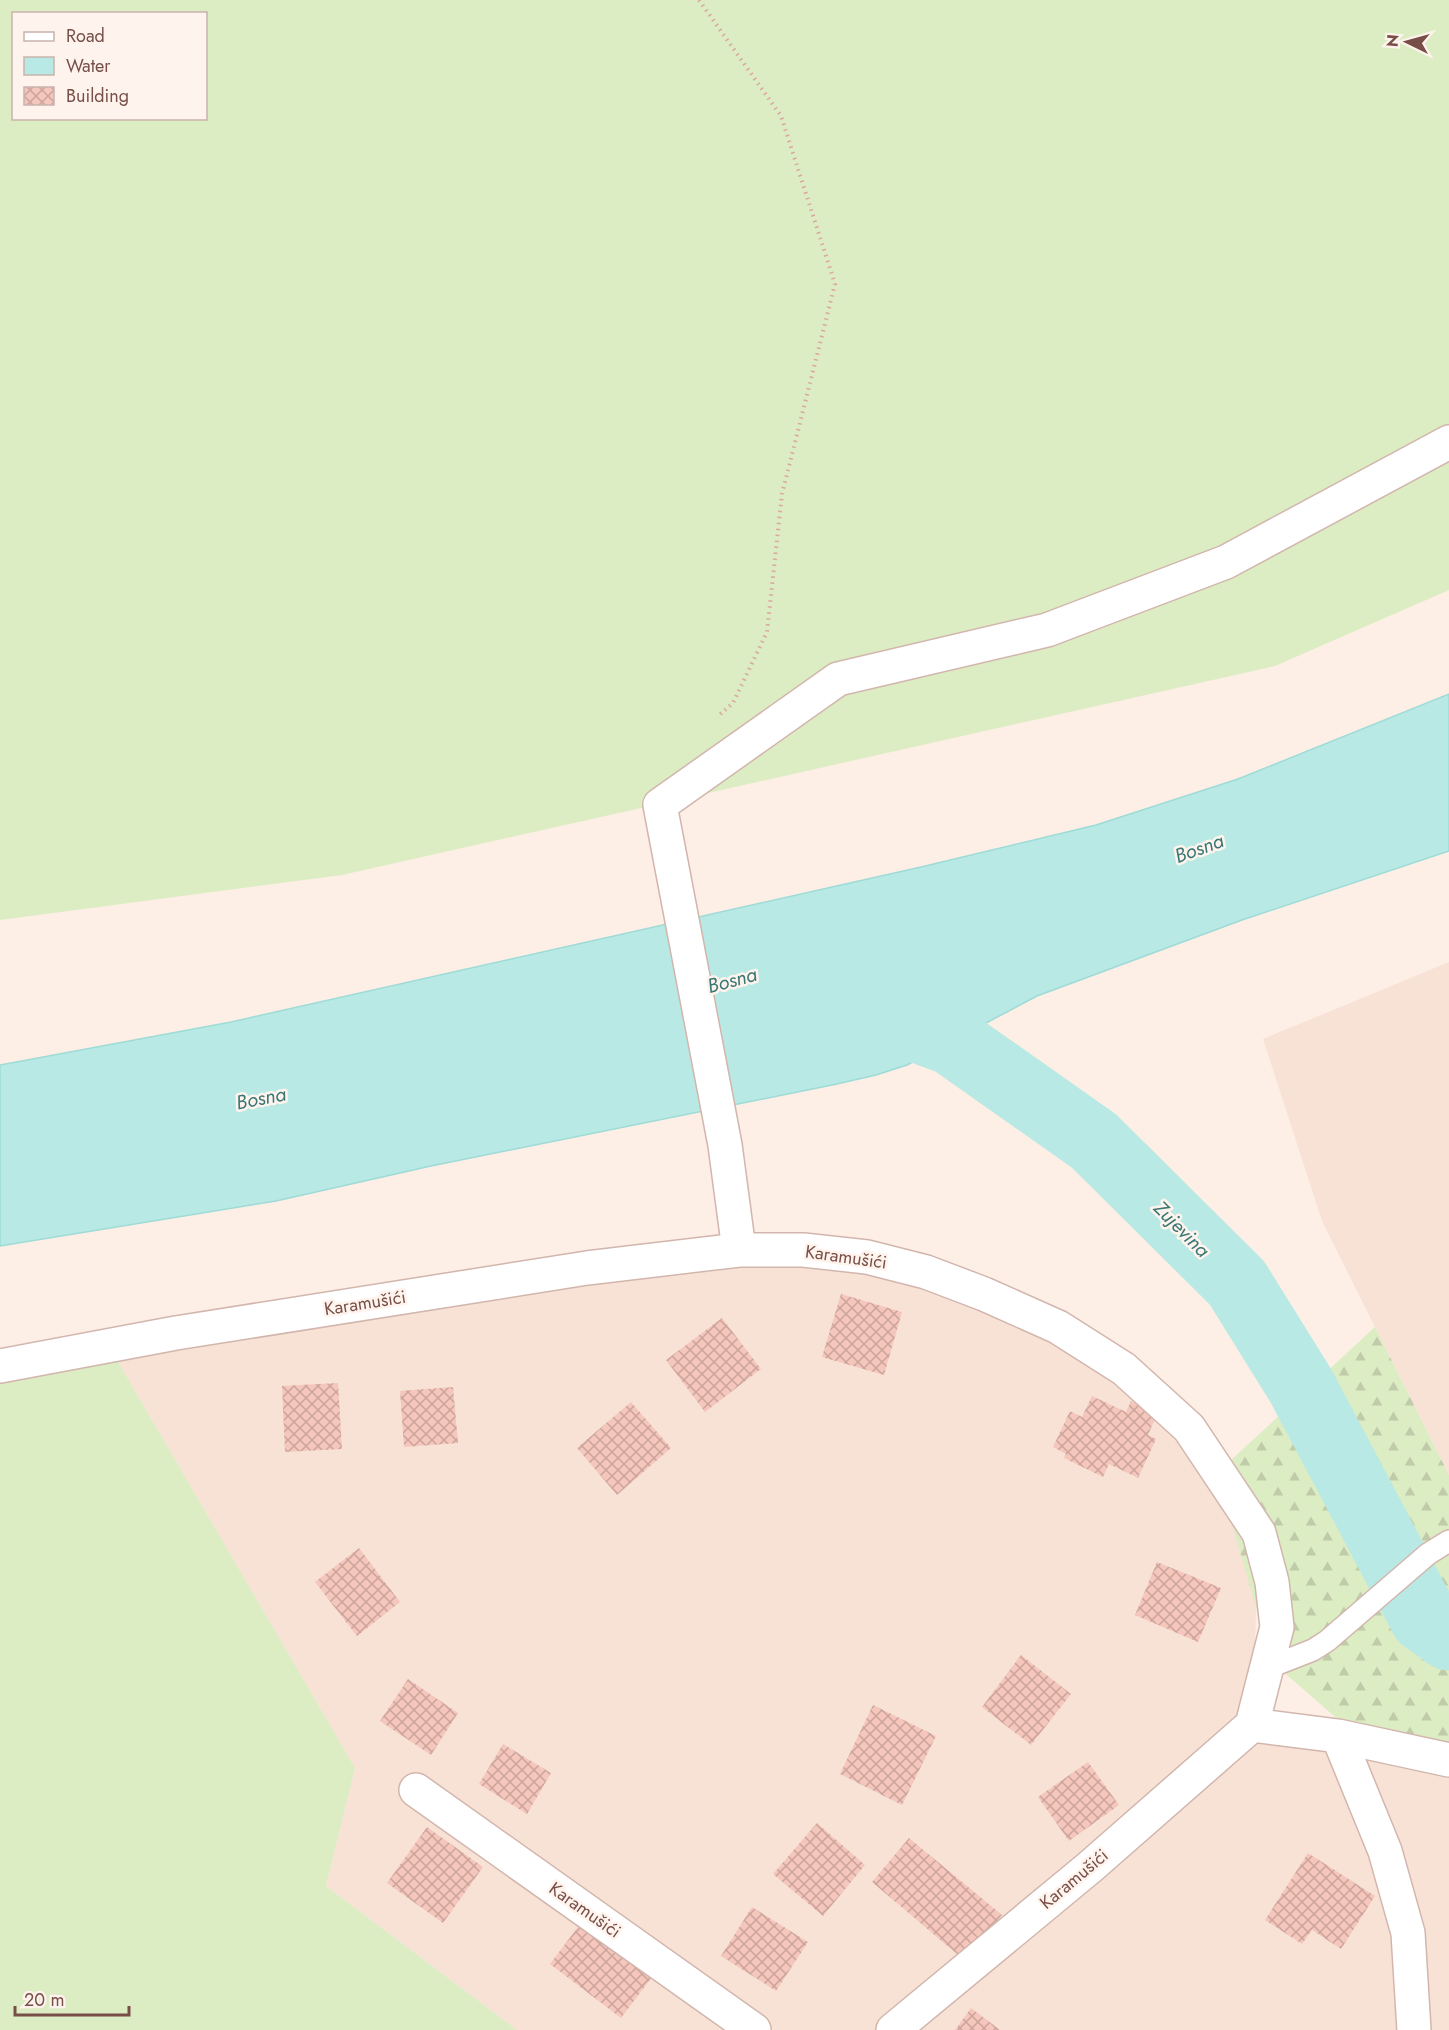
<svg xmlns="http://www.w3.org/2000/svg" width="1449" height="2030" viewBox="0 0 1449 2030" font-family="Jost,sans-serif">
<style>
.residential{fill:#f8e2d6}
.grass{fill:#dcecc3;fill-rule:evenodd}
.forest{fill:url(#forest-firs)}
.water{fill:#b8e9e5;stroke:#9edbd7;stroke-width:1.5}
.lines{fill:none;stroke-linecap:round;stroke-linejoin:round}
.river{stroke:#b8e9e5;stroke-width:69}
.building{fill:url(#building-cross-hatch)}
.lane-casing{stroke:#d2b6ad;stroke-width:24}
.street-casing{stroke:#d2b6ad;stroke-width:36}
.path{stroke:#daa89e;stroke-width:4;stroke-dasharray:1.5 4.5;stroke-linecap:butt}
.lane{stroke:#fff;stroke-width:21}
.street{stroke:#fff;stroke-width:33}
.labels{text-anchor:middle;stroke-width:5;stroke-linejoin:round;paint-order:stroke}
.street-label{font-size:18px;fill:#784f48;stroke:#fff4ed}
.water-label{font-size:20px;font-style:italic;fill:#387774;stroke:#fff4ed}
</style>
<defs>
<pattern id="forest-firs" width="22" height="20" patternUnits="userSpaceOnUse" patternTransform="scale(1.5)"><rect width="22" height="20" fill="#dcecc3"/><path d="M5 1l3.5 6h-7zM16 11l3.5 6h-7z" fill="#c0cca9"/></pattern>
<pattern id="building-cross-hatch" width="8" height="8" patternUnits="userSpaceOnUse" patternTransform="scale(1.5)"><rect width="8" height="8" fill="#f5c6bb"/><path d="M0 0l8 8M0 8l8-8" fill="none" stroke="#cba39a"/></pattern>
</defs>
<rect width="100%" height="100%" fill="#fdefe5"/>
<path class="residential" d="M1449 962V1475L1322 1221 1263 1039Z
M867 1257 1124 1369 1259 1533 1252 1725 1449 1760V2030H517L326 1886 355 1768 117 1360 629 1263Z"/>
<path class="grass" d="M0 0H1449V590L1275 666 342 875 0 920ZM14 14H206V118H14Z
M117 1360 355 1768 326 1886 517 2030H0V1381Z"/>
<path class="forest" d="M1375 1327 1449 1475V1771L1372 1749 1272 1662 1217 1473Z"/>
<path class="water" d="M1449 694V851L1242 920 1037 996 907 1065 876 1075 837 1084 431 1166 276 1201 0 1246V1065L231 1022 921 867 1096 825 1238 779Z"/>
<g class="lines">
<path class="river" d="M863 1008 952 1041 1094 1141 1237 1283 1301 1386 1424 1618 1449 1636"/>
</g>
<path class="building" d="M841 1294 902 1312 884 1375 822 1357Z
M722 1318 761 1369 705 1412 666 1360Z
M338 1383 342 1449 285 1452 282 1386Z
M453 1387 458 1443 404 1447 400 1391Z
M1092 1396 1126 1412 1131 1401 1157 1414 1148 1435 1156 1439 1138 1478 1109 1464 1103 1477 1064 1458 1066 1454 1053 1447 1070 1411 1082 1417Z
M631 1402 671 1448 617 1495 577 1448Z
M359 1548 400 1602 357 1636 315 1582Z
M1157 1562 1221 1588 1198 1642 1135 1615Z
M1021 1655 1071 1694 1031 1745 982 1707Z
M408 1679 458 1713 431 1755 380 1721Z
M873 1705 936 1736 902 1805 840 1774Z
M503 1744 551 1773 527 1814 479 1784Z
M1088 1762 1119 1805 1069 1841 1038 1797Z
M817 1823 865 1865 823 1916 773 1874Z
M427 1827 483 1867 443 1923 387 1883Z
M909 1838 1002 1915 964 1960 872 1882Z
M1308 1853 1375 1896 1341 1949 1312 1930 1302 1944 1265 1920Z
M752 1907 808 1942 776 1991 721 1956Z
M581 1923 652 1977 621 2018 550 1964Z
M971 2008 1000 2030H955Z"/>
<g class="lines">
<g class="lane-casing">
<path id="lane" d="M1267 1668 1313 1650 1327 1641 1428 1554 1449 1541"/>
</g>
<g class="street-casing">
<path id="street" d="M739 1250 725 1145 660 805 838 679 1047 630 1226 562 1449 442
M0 1366 176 1333 587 1268 739 1250H803L867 1257 926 1272 984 1294 1058 1327 1124 1369 1189 1428 1259 1533 1272 1582 1277 1627 1252 1725 1090 1867 893 2030
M1252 1725 1338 1736 1449 1760
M1338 1736 1385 1851 1408 1933 1414 2030
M416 1790 754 2030"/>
</g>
<path class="path" d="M699 0 781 116 835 284 782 494 767 632 733 703 717 717"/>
<use href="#lane" class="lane"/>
<use href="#street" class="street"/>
</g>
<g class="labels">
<g class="street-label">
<text transform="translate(846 1257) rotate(8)" y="6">Karamušići</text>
<text transform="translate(365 1303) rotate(-9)" y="6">Karamušići</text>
<text transform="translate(1074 1879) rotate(-40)" y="6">Karamušići</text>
<text transform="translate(585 1910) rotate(35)" y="6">Karamušići</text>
</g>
<g class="water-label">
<text transform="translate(1199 848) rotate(-20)" y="7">Bosna</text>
<text transform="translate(732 980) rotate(-15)" y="7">Bosna</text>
<text transform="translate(261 1098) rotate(-11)" y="7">Bosna</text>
<text transform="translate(1182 1229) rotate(45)" y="7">Zujevina</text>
</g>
</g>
<rect x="12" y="12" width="195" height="108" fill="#fff4ed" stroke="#c9b2ab" stroke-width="1.5"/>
<rect x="24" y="32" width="30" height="9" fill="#ffffff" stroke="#c9b2ab" stroke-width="1.5"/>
<text x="66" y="42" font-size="18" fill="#784f48">Road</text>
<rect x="24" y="57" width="30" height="18" fill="#b8e9e5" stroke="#c9b2ab" stroke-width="1.5"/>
<text x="66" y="72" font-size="18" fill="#784f48">Water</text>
<rect x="24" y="87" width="30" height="18" fill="url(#building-cross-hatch)" stroke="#c9b2ab" stroke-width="1.5"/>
<text x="66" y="102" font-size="18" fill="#784f48">Building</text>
<g transform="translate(1407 42) rotate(275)" stroke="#fff4ed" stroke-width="4.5" paint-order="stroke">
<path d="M0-4.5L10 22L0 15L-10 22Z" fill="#784f48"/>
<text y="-9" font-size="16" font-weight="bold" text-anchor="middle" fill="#784f48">N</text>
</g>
<path d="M15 2006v9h114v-9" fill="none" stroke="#784f48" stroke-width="3"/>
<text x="24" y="2006" font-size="18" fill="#784f48" stroke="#fff4ed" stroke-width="4.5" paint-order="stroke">20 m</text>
</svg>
